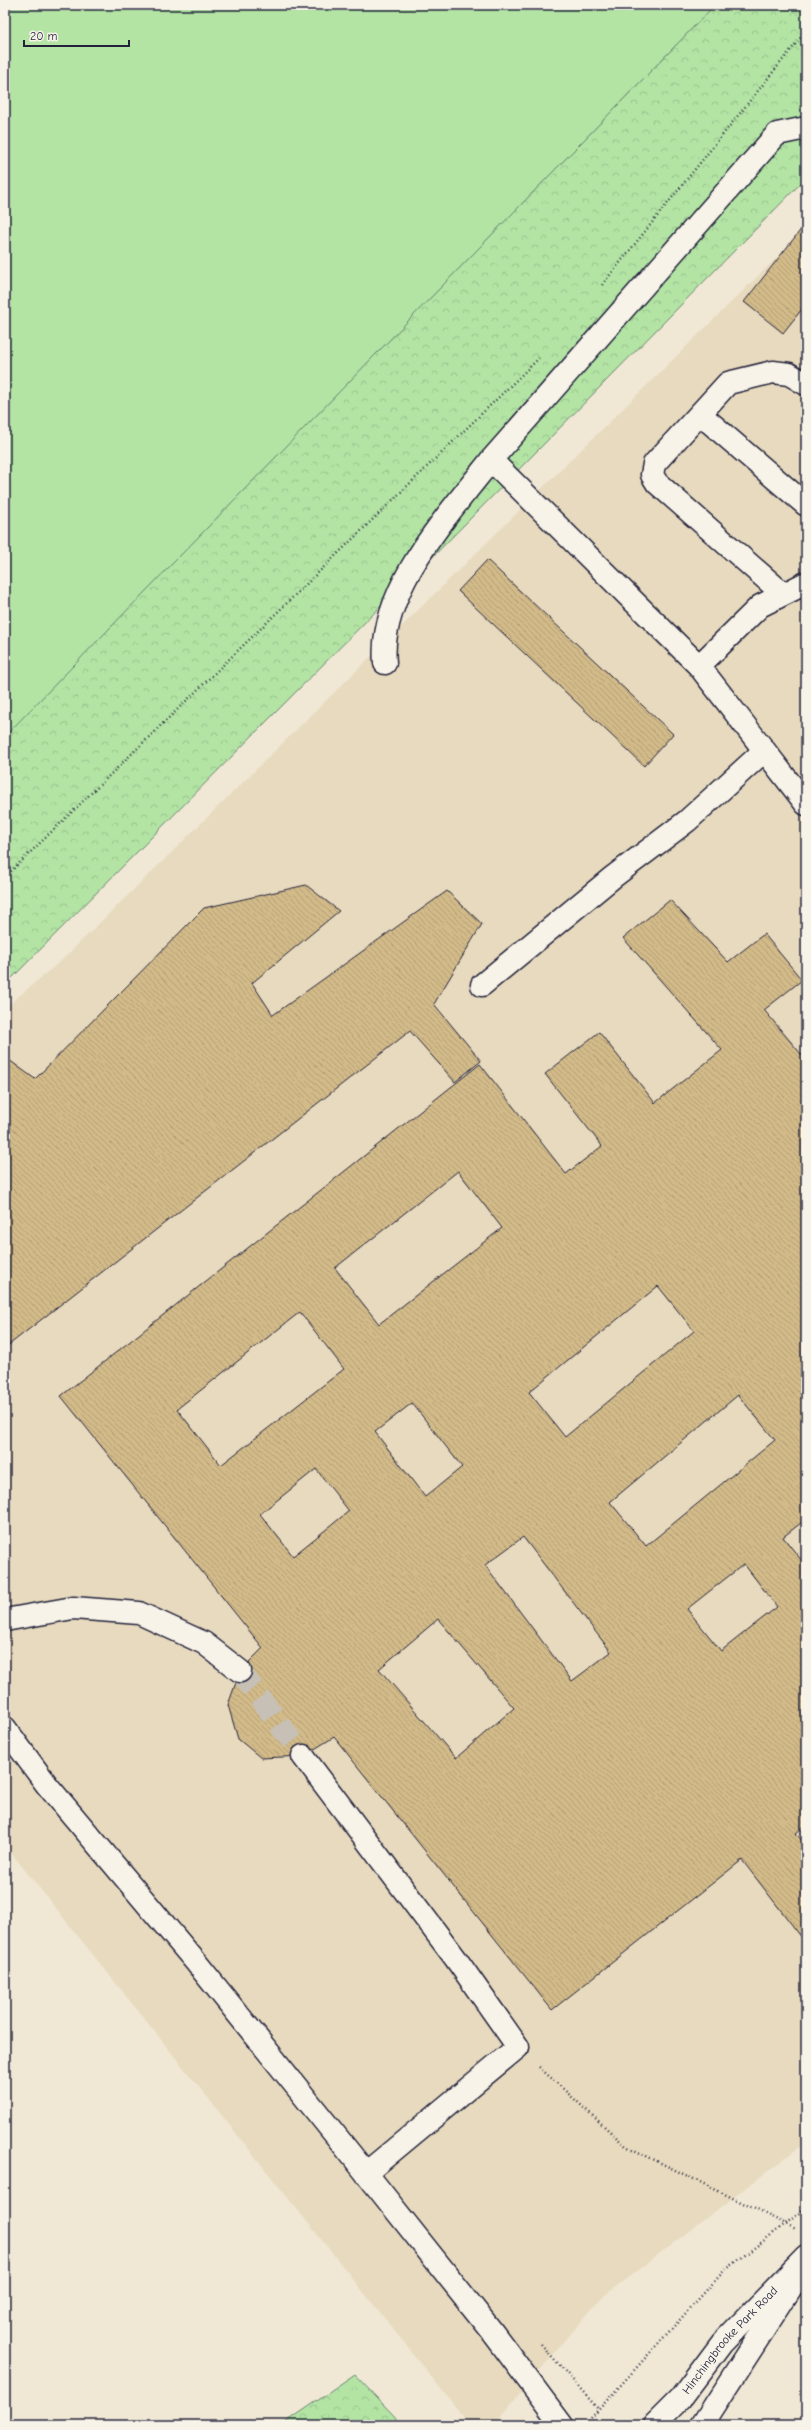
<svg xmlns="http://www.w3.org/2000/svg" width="811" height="2430" viewBox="0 0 811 2430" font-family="'Comic Neue',sans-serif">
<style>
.built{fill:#e7dabe}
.grass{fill:#b3e4a4;stroke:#6a8370}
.forest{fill:url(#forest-crowns);stroke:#6a8370}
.building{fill:url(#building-back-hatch);stroke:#22223b;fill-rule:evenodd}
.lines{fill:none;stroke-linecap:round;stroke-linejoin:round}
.minor-tunnel{stroke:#c7c0b6;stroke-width:22;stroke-dasharray:22 11;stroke-linecap:butt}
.minor-casing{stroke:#22223b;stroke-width:25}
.path{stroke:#22223b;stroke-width:2.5;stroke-dasharray:1 3;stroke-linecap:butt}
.minor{stroke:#f7f3e8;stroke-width:22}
.labels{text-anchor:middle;stroke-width:3;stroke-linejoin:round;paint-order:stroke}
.street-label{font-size:12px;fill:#22223b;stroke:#f7f3e8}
</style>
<defs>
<pattern id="forest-crowns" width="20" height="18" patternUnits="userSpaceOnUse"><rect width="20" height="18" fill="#b3e4a4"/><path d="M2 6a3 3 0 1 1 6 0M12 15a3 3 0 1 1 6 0" fill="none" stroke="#9ac38e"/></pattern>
<pattern id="building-back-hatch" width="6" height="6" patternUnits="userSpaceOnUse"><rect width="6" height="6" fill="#d2ba89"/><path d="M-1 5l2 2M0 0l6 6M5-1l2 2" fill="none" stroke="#b4a077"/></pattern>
</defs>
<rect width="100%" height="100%" fill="#f0e8d5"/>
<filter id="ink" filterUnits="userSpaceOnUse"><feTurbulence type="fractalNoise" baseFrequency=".025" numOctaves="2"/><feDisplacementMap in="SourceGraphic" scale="8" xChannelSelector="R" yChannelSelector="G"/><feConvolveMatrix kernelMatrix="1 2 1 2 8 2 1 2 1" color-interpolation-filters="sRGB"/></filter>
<g filter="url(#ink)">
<path class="built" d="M806 229V2142L601 2298 494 2425H470L5 1845V1008L63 959Z"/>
<path class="grass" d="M5 5H715L5 737Z"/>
<path class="forest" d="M715 5H806V178L400 590 398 589 5 985V736Z
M355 2375 403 2425H282Z"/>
<path class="building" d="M806 223V304L783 333 744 302Z
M487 560 673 734 644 766 458 591Z
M306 885 339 911 252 983 273 1015 447 891 482 924 434 1004 481 1061 455 1082 410 1031 5 1348V1057L35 1079 204 908Z
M670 900 728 962 764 934 802 980 764 1010 806 1060V1519L783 1537 806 1566V1825L796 1833 806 1846V1943L742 1860 552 2010 334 1737 303 1756 261 1758 238 1739 228 1705 240 1671 263 1648 61 1396 480 1064 566 1174 602 1146 545 1074 599 1032 655 1103 722 1050 623 938ZM458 1171 502 1228 379 1324 335 1268ZM658 1286 694 1331 565 1437 529 1392ZM300 1312 344 1369 221 1465 177 1409ZM738 1395 775 1440 646 1546 610 1502ZM412 1403 462 1467 425 1497 375 1432ZM316 1469 349 1511 293 1556 260 1514ZM523 1537 611 1652 572 1681 485 1565ZM744 1564 777 1607 721 1651 687 1609ZM438 1619 514 1708 456 1758 379 1669Z"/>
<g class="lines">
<path class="minor-tunnel" d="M240 1671 303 1756"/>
<g class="minor-casing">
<g id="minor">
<path d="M806 128 777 134 491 460 699 666 806 804"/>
<path d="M700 414 806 505"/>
<path d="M782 593 657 483 652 475 654 464 728 383 773 372 789 374 806 384"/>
<path d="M385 663C378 590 449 514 491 460"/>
<path d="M699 666 760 606 806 583"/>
<path d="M482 985 613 877 687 821 764 751"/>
<path d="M5 1620 73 1608 139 1613 204 1643 240 1671"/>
<path d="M5 1728 47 1785 195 1961 366 2173 491 2330 562 2425"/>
<path d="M303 1756 456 1959 518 2047 366 2173"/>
<path id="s1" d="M654 2425 680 2399 722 2343 806 2257"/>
<path d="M702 2425 794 2283"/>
</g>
</g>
<path class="path" d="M602 285 806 31
M5 877 539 358
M539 2067 626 2146 796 2229
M541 2344 599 2410
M591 2418 723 2272 806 2208"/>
<use href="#minor" class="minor"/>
</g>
</g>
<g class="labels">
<g class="street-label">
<text dy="4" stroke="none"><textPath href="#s1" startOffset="114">Hinchingbrooke Park Road</textPath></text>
</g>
</g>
<rect width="811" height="2430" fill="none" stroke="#f7f3e8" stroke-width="20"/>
<rect x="10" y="10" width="791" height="2410" fill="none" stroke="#22223b" stroke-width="1.5" filter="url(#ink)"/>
<path d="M24 40v6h105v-6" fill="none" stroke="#22223b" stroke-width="2"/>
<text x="30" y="40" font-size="12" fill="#22223b" stroke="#f7f3e8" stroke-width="3" paint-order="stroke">20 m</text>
</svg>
